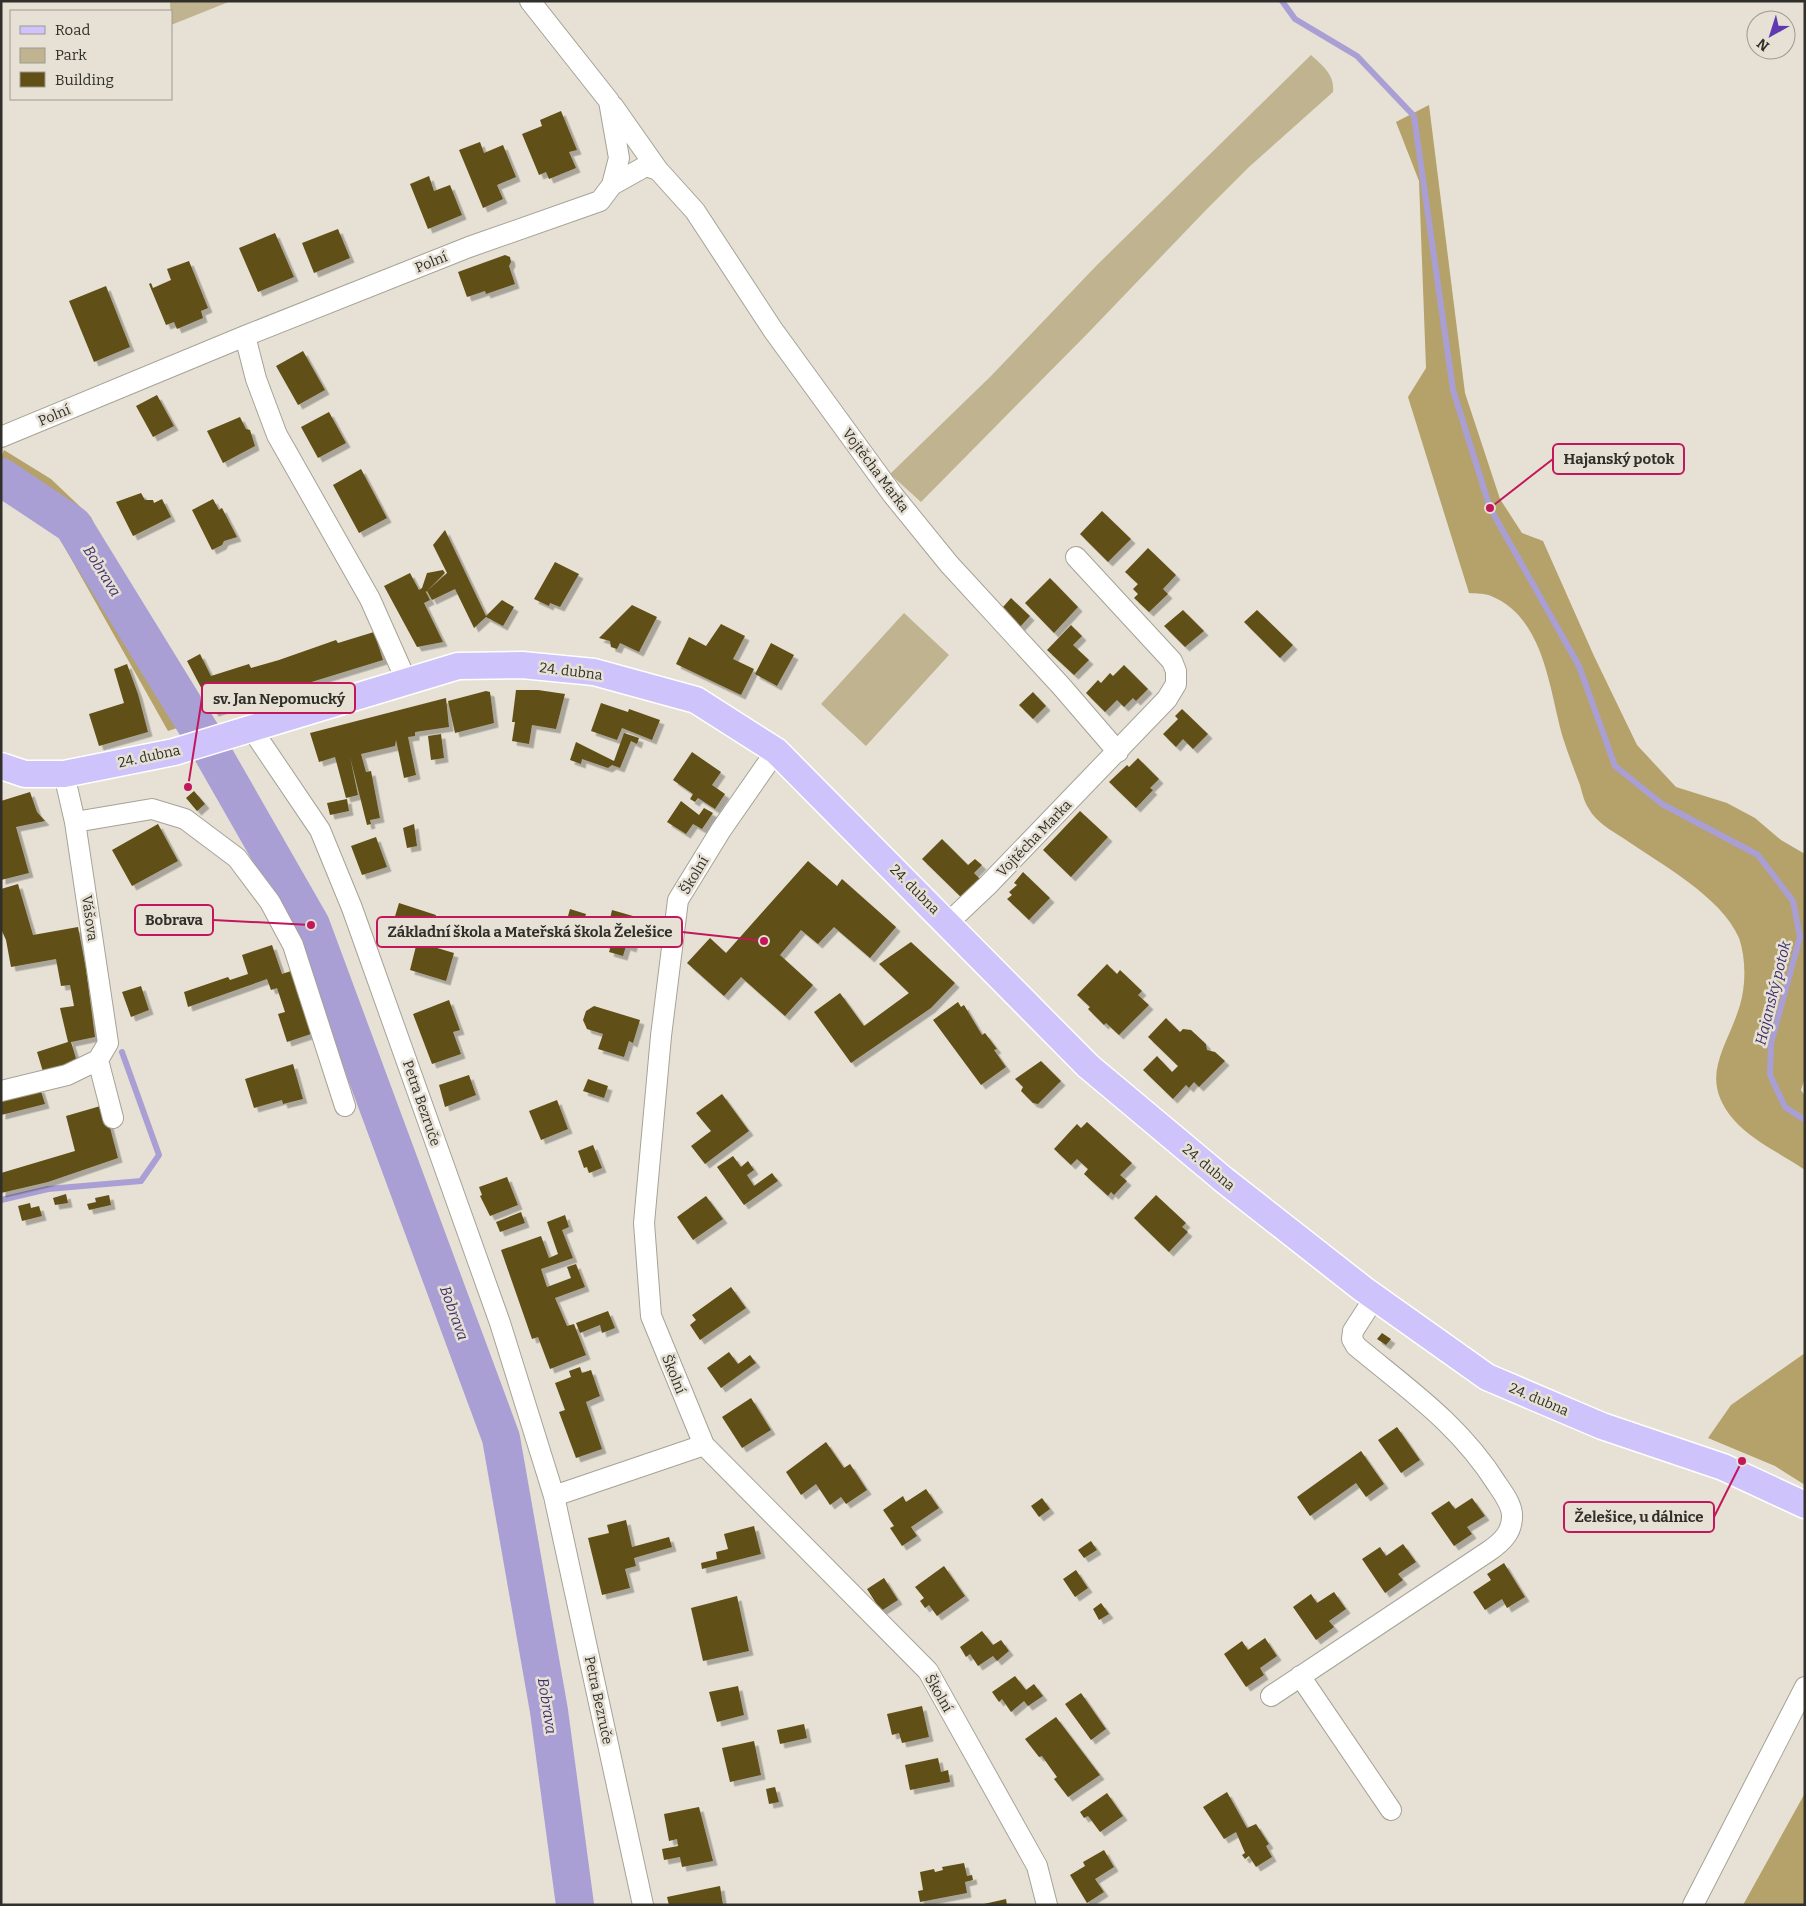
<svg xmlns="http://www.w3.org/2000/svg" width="1806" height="1906" viewBox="0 0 1806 1906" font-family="Bitter,serif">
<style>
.green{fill:#bfb390}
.forest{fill:#b5a26a}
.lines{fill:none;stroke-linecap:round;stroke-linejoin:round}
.stream{stroke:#a99fd4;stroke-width:6}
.river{stroke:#a99fd4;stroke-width:38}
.building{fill:#614f16;filter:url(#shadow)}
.minor-casing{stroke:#a6a296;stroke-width:22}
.major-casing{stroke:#fff;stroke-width:29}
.minor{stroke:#fff;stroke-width:20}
.major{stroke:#cec3fa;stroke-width:26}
.labels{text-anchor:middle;stroke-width:5;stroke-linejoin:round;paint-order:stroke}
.street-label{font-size:14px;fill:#312f2a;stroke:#e6e1d4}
.water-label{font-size:15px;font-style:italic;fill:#413070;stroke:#e6e1d4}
.leader{fill:none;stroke:#c2185b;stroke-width:2}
.callout-dot{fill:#c2185b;stroke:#e6e1d4;stroke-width:2}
.callout{fill:#e6e1d4;stroke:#c2185b;stroke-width:2}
.callout-label{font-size:15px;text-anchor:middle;font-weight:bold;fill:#312f2a}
</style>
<defs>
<filter id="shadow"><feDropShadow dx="4.5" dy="4.5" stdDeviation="0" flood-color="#0004"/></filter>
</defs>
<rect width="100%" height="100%" fill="#e6e1d4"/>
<path class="green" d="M170 1H231L171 25Z
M1311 55C1323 66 1335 75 1333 92L1249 167 1205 211 1089 332 921 502 890 474 991 376 1097 265Z
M904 613 949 655 866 746 821 704Z"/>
<path class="forest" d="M1429 105 1465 393 1500 499 1522 533 1543 541 1594 656 1637 745 1676 787 1727 803 1755 818 1781 840 1805 854V1078L1801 1090 1805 1096V1170C1782 1154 1752 1141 1734 1120 1697 1077 1727 1049 1740 1005 1746 985 1746 958 1739 938 1722 897 1659 863 1623 838 1612 831 1596 822 1589 809 1584 802 1582 792 1580 785 1574 769 1568 754 1563 738 1549 690 1545 618 1491 596 1485 593 1476 594 1469 593L1408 397 1426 368 1419 181 1396 122Z
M4 450 51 479 91 517 126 592 204 719 168 731 56 532 1 493V458Z
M1805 1353V1485L1775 1466 1708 1438 1731 1405Z
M1805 1793V1905H1743Z"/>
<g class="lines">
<path class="stream" d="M1282 1 1295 19 1357 56 1414 116 1453 390 1490 508 1579 666 1615 766 1662 804 1758 855 1793 901 1800 937 1771 1043 1770 1075 1785 1107 1805 1120
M1 1200 48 1189 141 1181 159 1155 122 1052"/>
<path class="river" d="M1 477 73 525 204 738 311 925 501 1438 549 1711 575 1905"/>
</g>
<path class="building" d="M561 111 577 150 569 152 576 168 549 179 546 172 539 175 522 134 542 126 540 120Z
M480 142 484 153 503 145 516 177 497 185 503 199 483 208 459 150Z
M429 176 434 191 450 185 462 215 428 229 410 184Z
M338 229 350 258 314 273 302 243Z
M275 233 294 277 258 292 239 248Z
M505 255 510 257 511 262 509 266 515 284 486 294 485 291 467 297 458 272Z
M189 261 208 308 201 311 203 318 177 329 174 322 166 325 149 284 151 283 153 288 171 280 167 269Z
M106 286 130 347 94 362 69 301Z
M303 351 325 390 298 405 276 366Z
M157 395 174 426 153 437 136 406Z
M329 412 346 443 318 458 301 427Z
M240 417 246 429 250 430 255 446 223 463 207 431Z
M361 469 387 518 359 533 333 485Z
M141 493 145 500H153L154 503 162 499 171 517 133 536 116 502Z
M213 499 219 510 222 508 237 537 224 541 222 545 212 550 192 510Z
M1102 511 1131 539 1108 562 1080 534Z
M445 530 486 616 502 600 514 607 503 626 486 617 474 628 455 589 432 600 427 591 447 573 433 545Z
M1148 548 1176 575 1163 589 1168 594 1149 612 1134 598 1138 594 1133 589 1138 584 1125 572Z
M555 562 579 574 560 607 550 603 549 606 534 599Z
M443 570 445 573 426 592 430 600 424 603 443 642 417 647 384 586 410 573 419 590 422 588 427 573Z
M1050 578 1078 607 1054 633 1025 603Z
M1011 598 1030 616 1020 627 1003 607Z
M632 605 657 617 639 652 620 643 617 649 611 647 610 641 599 638Z
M1183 610 1204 631 1185 647 1164 626Z
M1257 610 1293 645 1280 658 1244 622Z
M721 624 745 636 733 659 754 669 741 695 676 664 689 637 706 646Z
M1071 625 1082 636 1073 645 1089 660 1074 675 1047 650Z
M374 632 383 660 214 712 187 661 200 654 211 676 249 664 251 668 279 660 336 640 338 643Z
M771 643 794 655 777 686 755 674Z
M127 664 138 694 148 732 99 746 89 714 124 703 114 669Z
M1124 665 1148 689 1136 701 1133 698 1124 707 1117 700 1105 712 1086 693 1098 680 1101 683 1110 673 1113 676Z
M516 690H538L565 694 556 729 532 725 529 744 512 741 515 722H512Z
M486 691 490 692 494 723 455 733 448 701Z
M1033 692 1046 706 1033 719 1019 705Z
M446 698 449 727 415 732V736L408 737 416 775 404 778 396 740 395 746 361 754 366 772 371 771 380 818 370 820 371 824 367 825 350 757 358 795 346 798 335 757 319 762 310 733Z
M601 703 628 712 629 709 660 720 652 740 622 728 617 740 591 731Z
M1182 709 1208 734 1193 749 1183 739 1176 747 1163 734 1178 719 1175 716Z
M624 733 639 738 637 744 631 741 620 768 612 765 608 768 582 759 581 764 570 760 576 742 614 761Z
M441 734 444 758 431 760 428 736Z
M692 752 721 772 712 785 725 794 715 809 698 798 695 802 690 799 693 794 673 780Z
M1138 758 1159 779 1150 788 1153 790 1136 808 1109 782 1127 765 1129 767Z
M194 791 205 804 197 811 186 798Z
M30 792 37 812 45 821 16 827 29 873 1 880V801Z
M347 799 349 811 330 815 327 803Z
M681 801 699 815 704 808 713 813 702 829 693 824 686 834 667 822Z
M1080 811 1108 837 1071 877 1043 850Z
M158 824 178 861 132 886 112 850Z
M414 824 417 846 407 848 403 828Z
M376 837 387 867 362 875 351 846Z
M942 839 968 865 975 859 982 865 974 873 982 881 964 900 922 859Z
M808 861 837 886 842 879 896 927 870 958 834 927 818 944 801 930 780 955 813 985 785 1016 741 977 724 996 687 963 710 938 726 953Z
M1023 872 1050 898 1029 920 1007 899 1012 895 1009 892 1017 885 1014 883Z
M18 884 33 935 78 927 86 969 95 1037 71 1042 78 1065 44 1075 37 1052 68 1042 60 1008 74 1006 70 985 61 986 56 959 11 967 6 940 1 929V889Z
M399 903 436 915 427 945 454 953 446 981 410 970 417 942 390 933Z
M570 909 586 914 582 928 566 923Z
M612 910 640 918 632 948 626 946 623 956 609 952 611 946 604 944Z
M911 942 955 983 931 1008 851 1063 814 1012 840 993 864 1026 909 993 879 964Z
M272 945 282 974 291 971 311 1034 287 1042 278 1014 285 1012 277 988 271 990 267 979 188 1007 184 992 228 977 230 980 248 974 242 955Z
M1107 964 1117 974 1120 970 1142 991 1138 995 1149 1005 1119 1035 1106 1023 1104 1025 1088 1009 1090 1007 1077 995Z
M141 986 149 1010 131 1017 122 992Z
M449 1000 460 1030 453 1032 461 1054 432 1064 413 1014Z
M958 1002 961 1007 964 1005 982 1035 985 1033 997 1049 994 1050 1006 1067 981 1085 933 1020Z
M594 1006 640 1020 633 1043 629 1041 624 1057 598 1049 603 1034 587 1029 583 1020 586 1011Z
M1166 1018 1180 1032 1183 1029 1191 1030 1206 1044 1207 1050 1215 1052 1225 1061 1199 1087 1194 1082 1189 1088 1186 1085 1173 1099 1143 1070 1157 1056 1172 1072 1178 1066 1148 1037Z
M1041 1061 1061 1081 1038 1104 1033 1103 1021 1091 1023 1087 1015 1079Z
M293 1064 303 1099 283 1104 282 1100 254 1108 245 1079Z
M469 1075 476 1095 445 1107 439 1085Z
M588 1079 608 1086 604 1098 583 1091Z
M40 1088 45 1104 1 1115V1098Z
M722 1094 749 1131 705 1164 691 1146 711 1131 696 1113Z
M557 1100 568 1129 541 1140 529 1111Z
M104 1105 118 1158 48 1182 1 1193V1173L75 1151 66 1116Z
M1087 1122 1132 1163 1120 1175 1127 1181 1114 1195 1111 1192 1108 1196 1084 1174 1088 1169 1077 1159 1071 1165 1054 1149 1077 1124 1081 1128Z
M593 1145 602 1168 589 1173 587 1167 584 1168 578 1151Z
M733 1156 741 1167 748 1161 754 1170 747 1175 754 1186 772 1173 778 1181 744 1205 717 1167Z
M507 1177 518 1205 490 1216 480 1196 482 1195 479 1187Z
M66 1194 68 1203 55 1205 53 1198Z
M109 1195 111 1205 89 1210 87 1204 96 1202 95 1198Z
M1156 1195 1186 1223 1182 1227 1188 1232 1169 1252 1134 1218Z
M706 1196 723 1219 693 1240 677 1217Z
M30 1203 31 1208 39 1206 42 1216 22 1221 18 1206Z
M521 1212 525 1223 500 1232 496 1222Z
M565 1215 569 1227 562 1230 573 1258 541 1269 547 1287 571 1278 567 1267 576 1264 585 1287 555 1298 567 1326 574 1324 586 1355 550 1369 538 1337 532 1339 501 1250 541 1236 549 1258 558 1254 547 1222Z
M731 1287 746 1308 700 1340 690 1325 696 1320 692 1315Z
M608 1311 615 1328 602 1333 600 1325 580 1333 576 1323Z
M1382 1333 1391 1339 1386 1345 1377 1339Z
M729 1352 738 1364 750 1355 756 1363 721 1388 707 1368Z
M580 1367 582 1373 591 1370 600 1396 586 1402 602 1449 576 1458 559 1412 565 1410 555 1383 571 1377 569 1371Z
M751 1398 771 1430 742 1448 722 1417Z
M1397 1427 1420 1460 1401 1473 1378 1440Z
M826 1442 844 1468 850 1464 867 1490 846 1504 841 1497 830 1505 816 1484 801 1495 786 1472Z
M1361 1451 1384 1484 1366 1497 1356 1483 1310 1516 1297 1497Z
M926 1489 939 1508 911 1527 917 1536 902 1546 890 1528 894 1526 883 1510 903 1496 906 1502Z
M1042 1498 1050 1509 1039 1517 1031 1506Z
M1472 1498 1485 1516 1467 1527 1472 1534 1454 1546 1431 1513 1449 1501 1455 1509Z
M626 1520 632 1547 669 1537 672 1547 634 1558 636 1566 625 1569 630 1588 602 1595 588 1538 609 1533 607 1525Z
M754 1526 761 1554 702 1569 701 1563 717 1559 716 1552 728 1549 724 1534Z
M1091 1541 1097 1550 1084 1558 1078 1550Z
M1403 1544 1416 1562 1398 1574 1403 1580 1385 1593 1362 1559 1380 1547 1386 1556Z
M1504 1563 1525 1597 1507 1608 1502 1599 1485 1610 1473 1592 1491 1580 1487 1574Z
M944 1566 965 1596 937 1616 929 1605 925 1608 920 1601 924 1598 915 1587Z
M1076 1570 1088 1588 1075 1597 1063 1579Z
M884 1578 898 1600 881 1611 867 1589Z
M1334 1592 1346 1609 1329 1621 1334 1627 1316 1640 1293 1607 1311 1594 1317 1603Z
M737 1596 749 1651 703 1661 691 1608Z
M1101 1603 1109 1614 1099 1620 1093 1609Z
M982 1631 993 1645 1001 1640 1009 1651 997 1661 993 1656 978 1666 970 1654 966 1657 960 1647Z
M1265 1638 1277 1656 1260 1668 1264 1675 1246 1687 1224 1654 1242 1641 1248 1650Z
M1015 1676 1026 1690 1034 1684 1043 1696 1028 1706 1024 1701 1011 1712 1002 1699 999 1702 992 1692Z
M738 1686 744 1715 717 1722 709 1692Z
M1081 1693 1106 1729 1091 1740 1065 1704Z
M922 1706 929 1737 902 1743 899 1733 892 1735 887 1714Z
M1056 1717 1100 1775 1068 1797 1054 1779 1057 1777 1049 1766 1042 1756 1039 1757 1025 1739Z
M804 1724 807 1738 780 1744 777 1730Z
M754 1741 761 1775 730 1782 722 1748Z
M938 1758 941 1772 948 1770 950 1782 910 1790 905 1765Z
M775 1787 779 1802 769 1804 766 1789Z
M1227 1792 1247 1828 1256 1824 1269 1844 1266 1846 1272 1857 1256 1867 1249 1856 1245 1859 1242 1855 1245 1853 1236 1832 1224 1839 1203 1807Z
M1107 1793 1123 1816 1100 1832 1088 1816 1084 1818 1080 1812Z
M699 1807 713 1861 682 1867 680 1857 664 1860 662 1849 678 1846 677 1839 669 1841 664 1814Z
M1104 1850 1114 1867 1095 1879 1104 1892 1087 1903 1070 1875 1085 1866 1083 1862Z
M964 1863 967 1876 972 1875 973 1880 965 1882 967 1893 920 1902 918 1891 923 1890 920 1872 934 1869 935 1872 943 1870 942 1867Z
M720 1886 723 1905H669L667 1897Z
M1006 1899 1007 1905H984V1904Z"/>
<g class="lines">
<g class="minor-casing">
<path id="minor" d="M530 1 609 101 619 158 612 185
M613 106 658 170
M245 336 256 379 277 435 370 599 406 680
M1 437 245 336 469 247 600 201 612 185 646 166 658 170 695 211 773 330 893 495 949 564 1062 687 1118 752
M251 728 320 830 352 908 500 1323 554 1496 643 1905
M776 751 721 830 678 900 661 1036 644 1223 651 1316 704 1445 928 1671 1037 1866 1047 1905
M75 822 152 809 185 819 237 858 270 902 293 945 345 1106
M949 922 987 886 1167 699 1176 684V671L1172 661 1076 557
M98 1060 113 1118
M1 1091 67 1075 98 1060 108 1043 75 822 64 774
M554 1496 704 1445
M1300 1676 1391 1810
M1271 1696 1489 1551C1502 1542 1513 1532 1512 1514 1511 1503 1503 1493 1497 1484 1459 1424 1409 1390 1356 1346L1352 1339 1353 1331 1375 1297
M1693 1905 1805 1687"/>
</g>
<g class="major-casing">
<path id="major" d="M1 766 25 774H64L174 752 458 666 522 665 594 672 696 700 776 751 1088 1066 1224 1180 1363 1289 1487 1377 1602 1426 1723 1467 1805 1505"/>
</g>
<use href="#minor" class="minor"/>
<use href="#major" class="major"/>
</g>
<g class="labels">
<g class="street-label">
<text transform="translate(431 262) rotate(-22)" y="5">Polní</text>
<text transform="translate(54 415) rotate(-23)" y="5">Polní</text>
<text transform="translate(876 470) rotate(53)" y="5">Vojtěcha Marka</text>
<text transform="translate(571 671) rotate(7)" y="5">24. dubna</text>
<text transform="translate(149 756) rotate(-12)" y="5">24. dubna</text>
<text transform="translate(1034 838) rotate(-46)" y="5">Vojtěcha Marka</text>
<text transform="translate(694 875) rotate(-59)" y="5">Školní</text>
<text transform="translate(915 889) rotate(45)" y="5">24. dubna</text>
<text transform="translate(90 918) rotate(82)" y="5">Vášova</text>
<text transform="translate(422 1103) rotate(71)" y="5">Petra Bezruče</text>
<text transform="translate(1209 1167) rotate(40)" y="5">24. dubna</text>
<text transform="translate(674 1374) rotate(68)" y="5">Školní</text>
<text transform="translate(1539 1399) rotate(23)" y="5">24. dubna</text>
<text transform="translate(939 1693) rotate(60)" y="5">Školní</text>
<text transform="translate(599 1700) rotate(78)" y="5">Petra Bezruče</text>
</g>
<g class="water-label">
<text transform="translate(102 571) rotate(58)" y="5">Bobrava</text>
<text transform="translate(1773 993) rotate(-76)" y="5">Hajanský potok</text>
<text transform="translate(454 1313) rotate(70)" y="5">Bobrava</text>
<text transform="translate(547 1706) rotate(81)" y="5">Bobrava</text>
</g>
</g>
<path class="leader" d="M1490 508L1553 459M188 787L202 698M311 925L213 920M764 941L682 932M1742 1461L1714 1517"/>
<g class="callout-dot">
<circle cx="1490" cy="508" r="5"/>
<circle cx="188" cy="787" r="5"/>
<circle cx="311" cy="925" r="5"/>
<circle cx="764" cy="941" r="5"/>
<circle cx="1742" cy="1461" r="5"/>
</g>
<g class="callout">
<rect x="1553" y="444" width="131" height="30" rx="5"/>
<rect x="202" y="683" width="153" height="30" rx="5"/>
<rect x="135" y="905" width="78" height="30" rx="5"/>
<rect x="377" y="917" width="305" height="30" rx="5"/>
<rect x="1564" y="1502" width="150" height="30" rx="5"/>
</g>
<g class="callout-label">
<text x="1619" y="464">Hajanský potok</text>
<text x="279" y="704">sv. Jan Nepomucký</text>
<text x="174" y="925">Bobrava</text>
<text x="530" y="937">Základní škola a Mateřská škola Želešice</text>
<text x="1639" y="1522">Želešice, u dálnice</text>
</g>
<rect width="1806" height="1906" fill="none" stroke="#312f2a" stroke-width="5"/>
<rect x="10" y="10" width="162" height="90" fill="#e6e1d4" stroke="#9e9a90"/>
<rect x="20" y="26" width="25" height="8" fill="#cec3fa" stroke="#9e9a90"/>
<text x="55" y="35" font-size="15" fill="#312f2a">Road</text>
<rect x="20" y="48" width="25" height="15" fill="#bfb390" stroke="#9e9a90"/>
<text x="55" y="60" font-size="15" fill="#312f2a">Park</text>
<rect x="20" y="72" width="25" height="15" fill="#614f16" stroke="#9e9a90"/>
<text x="55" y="85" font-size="15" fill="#312f2a">Building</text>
<g transform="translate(1771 35) rotate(219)"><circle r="24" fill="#e6e1d4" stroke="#9e9a90"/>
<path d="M0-4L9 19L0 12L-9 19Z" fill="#5f39b1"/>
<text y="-8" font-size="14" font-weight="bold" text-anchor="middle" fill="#312f2a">N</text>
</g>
</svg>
